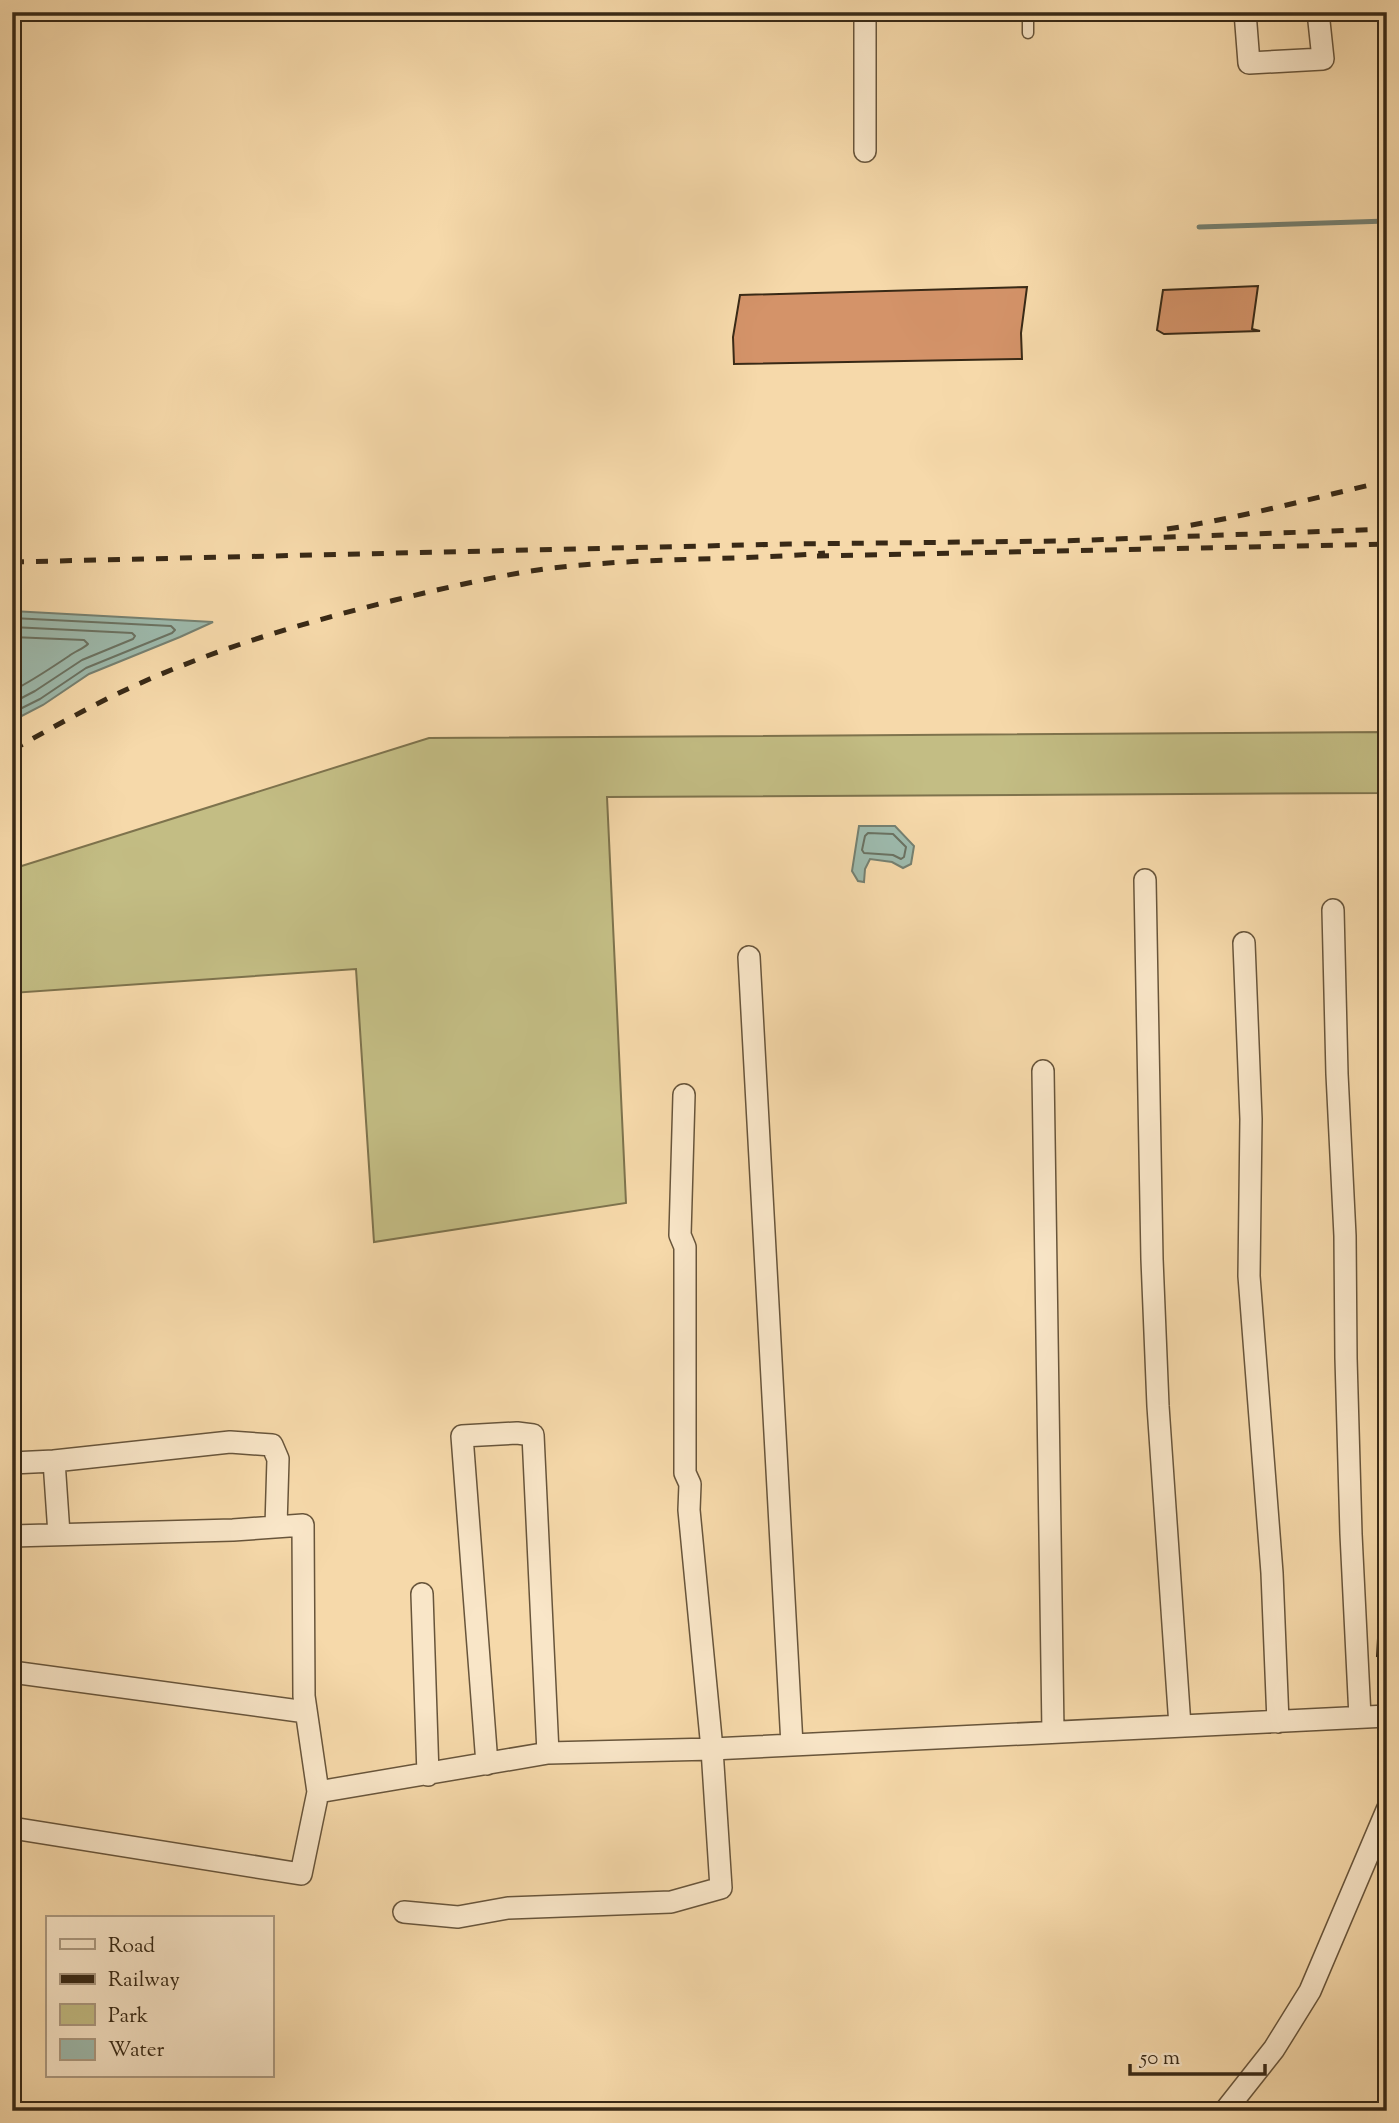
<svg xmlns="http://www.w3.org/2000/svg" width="1399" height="2123" viewBox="0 0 1399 2123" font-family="'Sorts Mill Goudy',serif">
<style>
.green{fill:#c3bd84;stroke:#7e734d;stroke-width:2}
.water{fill:#9dbaad;stroke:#758071;stroke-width:2}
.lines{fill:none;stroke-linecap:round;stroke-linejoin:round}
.shore{stroke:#6a7262;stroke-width:2}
.stream{stroke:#758071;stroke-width:5}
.building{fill:#d49369;stroke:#382916;stroke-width:2}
.lane-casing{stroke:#68553b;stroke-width:13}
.street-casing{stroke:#68553b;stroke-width:24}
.lane{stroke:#f9e6c8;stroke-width:10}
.street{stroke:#f9e6c8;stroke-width:21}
.rail{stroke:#382916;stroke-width:5;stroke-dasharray:12 12;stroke-linecap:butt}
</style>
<rect width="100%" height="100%" fill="#f6d9aa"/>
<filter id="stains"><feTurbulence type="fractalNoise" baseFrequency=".00286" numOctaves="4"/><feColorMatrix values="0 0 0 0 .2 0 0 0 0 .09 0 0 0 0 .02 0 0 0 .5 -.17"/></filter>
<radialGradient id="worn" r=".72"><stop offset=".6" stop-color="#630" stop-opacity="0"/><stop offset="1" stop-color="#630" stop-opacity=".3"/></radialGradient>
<path class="green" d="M1387 732V793L607 797 626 1203 374 1242 356 969 12 993V869L429 738Z"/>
<path class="water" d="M12 611 213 622 180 637 89 674 43 705 12 721Z
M859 826H895L914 846 911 864 903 868 892 862 870 859 865 869 864 882 858 881 852 871Z"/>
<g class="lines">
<path class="shore" d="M12 618 171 626 175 630 172 633 86 668 40 699 12 713
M12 627 132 633 135 636 133 639 82 660 35 691 12 703
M12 637 84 640 88 644C83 649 75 651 69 656 51 668 32 681 12 691
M868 833 893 834 906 847 904 857 901 859 893 855 864 853 862 850 865 836Z"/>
<path class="stream" d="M1199 227 1387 221"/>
</g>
<path class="building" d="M1258 286 1252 329 1260 331 1164 334 1157 330 1163 290Z
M1027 287 1021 333 1022 359 734 364 733 337 740 295Z
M1381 1586 1387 1587V1657L1377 1656Z"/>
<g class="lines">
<g class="lane-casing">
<path id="lane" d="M1028 12V33"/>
</g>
<g class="street-casing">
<path id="street" d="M865 12V151
M1245 12 1249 63 1323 59 1318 12
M1145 880 1152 1259 1158 1406 1180 1726
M1333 910 1337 1074 1345 1236 1346 1358 1351 1534 1360 1717
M1244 943 1251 1119 1249 1276 1272 1573 1278 1722
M749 957 792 1745
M1043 1071 1053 1732
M54 1461 230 1442 272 1445 278 1459 276 1526
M12 1463 54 1461 59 1534
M12 1536 233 1530 303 1525 304 1696 318 1792
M422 1594 428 1775
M12 1672 306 1712
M487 1764 462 1436 517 1433 533 1435 548 1753
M12 1828 301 1874 318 1792 548 1753 712 1749 1387 1716
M404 1912 458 1917 508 1908 671 1902 721 1888 712 1749 689 1510 690 1484 685 1473V1247L680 1235 684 1095
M1225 2111 1274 2049 1310 1991 1387 1810"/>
</g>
<use href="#lane" class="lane"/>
<use href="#street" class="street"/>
<path class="rail" d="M1167 529C1241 518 1313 498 1387 481
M817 556 1387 544
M12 562 789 544 1062 541 1387 529
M12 750C52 728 92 705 134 686 217 648 306 622 395 600 445 588 495 576 545 569 638 557 732 561 825 553"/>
</g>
<rect width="1399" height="2123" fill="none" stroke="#f6d9aa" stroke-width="42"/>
<rect x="14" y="14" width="1371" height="2095" fill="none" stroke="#382916" stroke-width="3.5"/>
<rect x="21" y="21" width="1357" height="2081" fill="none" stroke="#382916" stroke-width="2"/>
<rect x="46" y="1916" width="228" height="161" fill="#f9e6c8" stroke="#ac9a81" stroke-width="2"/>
<rect x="60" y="1939" width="35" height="10" fill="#f9e6c8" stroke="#ac9a81" stroke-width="2"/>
<text x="108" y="1952" font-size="21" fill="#382916">Road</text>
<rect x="60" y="1974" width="35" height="10" fill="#382916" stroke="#ac9a81" stroke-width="2"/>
<text x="108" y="1986" font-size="21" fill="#382916">Railway</text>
<rect x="60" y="2004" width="35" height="21" fill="#c3bd84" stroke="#ac9a81" stroke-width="2"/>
<text x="108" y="2022" font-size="21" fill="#382916">Park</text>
<rect x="60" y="2039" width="35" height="21" fill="#9dbaad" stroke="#ac9a81" stroke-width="2"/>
<text x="108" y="2056" font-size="21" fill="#382916">Water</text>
<path d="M1130 2064v10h135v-10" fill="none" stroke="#382916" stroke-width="3.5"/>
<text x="1140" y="2064" font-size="21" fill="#382916" stroke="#f9e6c8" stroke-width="5" paint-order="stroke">50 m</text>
<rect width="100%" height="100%" filter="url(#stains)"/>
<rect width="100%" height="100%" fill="url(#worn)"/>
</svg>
